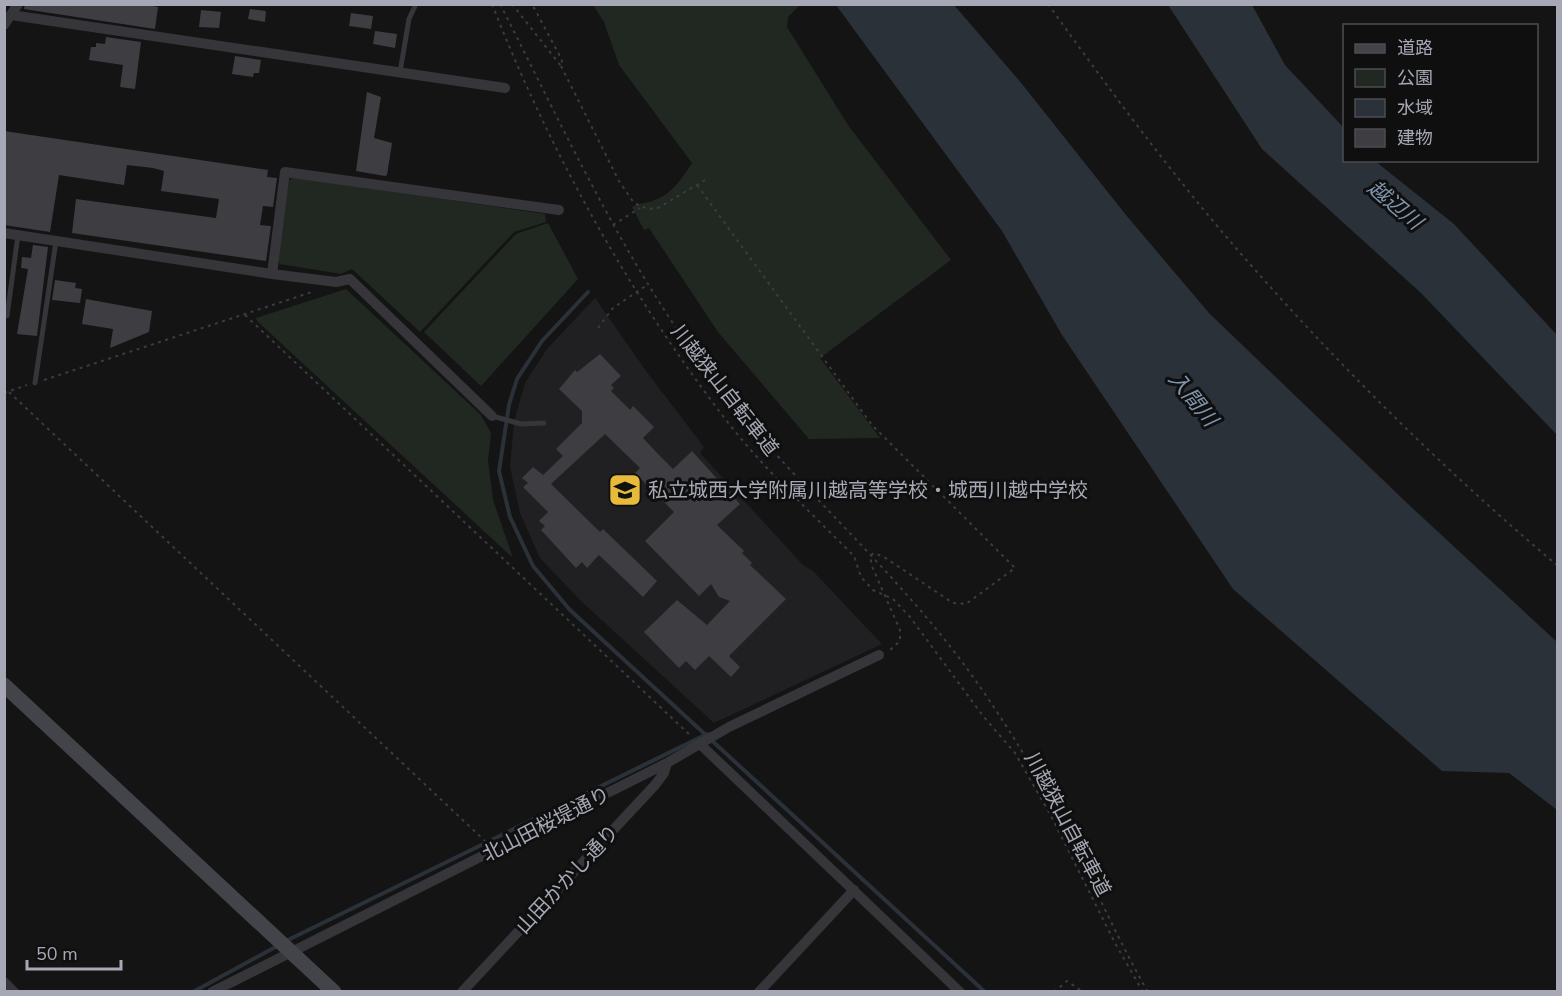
<svg xmlns="http://www.w3.org/2000/svg" width="1562" height="996" viewBox="0 0 1562 996" font-family="'Nunito Sans','Noto Sans JP',sans-serif">
<style>
.built{fill:#202022}
.green{fill:#202821}
.water{fill:#2b3138}
.lines{fill:none;stroke-linecap:round;stroke-linejoin:round}
.stream{stroke:#2b3138;stroke-width:4}
.building{fill:#3e3e42}
.path{stroke:#3b3c41;stroke-width:2;stroke-dasharray:3 4.5;stroke-linecap:butt}
.lane{stroke:#35353a;stroke-width:5}
.street{stroke:#35353a;stroke-width:10}
.secondary{stroke:#43444a;stroke-width:15}
.labels{text-anchor:middle;stroke-width:6;stroke-linejoin:round;paint-order:stroke}
.street-label{font-size:20px;fill:#a6a9b5;stroke:#0f0f10}
.poi-label{font-size:20px;fill:#a6a9b5;stroke:#0f0f10;text-anchor:start}
.water-label{font-size:21px;font-style:italic;fill:#7f94ae;stroke:#0f0f10}
</style>
<rect width="100%" height="100%" fill="#141415"/>
<path class="built" d="M595 298 646 371 704 447 700 453 803 565 813 571 882 644 714 723 581 601 540 558 520 513 510 467 514 422 525 383 547 349Z"/>
<path class="green" d="M593 5H800L788 17 787 27 848 125 951 260 820 358 880 438 809 439 718 332 649 228 644 230 632 207C640 202 646 204 655 200 672 194 682 178 692 163L619 65 604 22Z
M293 177 545 214 546 222 514 232 420 332 352 269 341 274 280 264 277 258 289 181Z
M548 223 578 279 481 386 424 332 516 234Z
M346 289 481 415 491 433 488 460 493 500 513 558 257 321 256 318Z"/>
<path class="water" d="M836 5H954L1022 84 1126 215 1209 313 1408 504 1557 642V810L1509 773 1442 771 1233 589 1062 335 1002 231Z
M1168 5H1252L1285 65 1344 128V160L1375 161 1454 224 1557 335V435L1421 293 1262 149Z"/>
<g class="lines">
<path class="stream" d="M588 292 542 341 517 379 509 405 499 471 510 517 533 566 570 610 985 992
M286 941 707 734
M193 992 279 945"/>
</g>
<path class="building" d="M25 4H141L158 7 155 29 24 9Z
M250 9 266 11 265 22 248 19Z
M201 10 221 12 219 28 199 27Z
M351 13 373 16 371 29 349 26Z
M375 31 397 34 395 48 373 44Z
M106 37 141 42 135 89 120 87 123 65 89 60 91 47H96V43L105 44Z
M235 56 261 60 259 73H254L253 77 232 74Z
M367 92 381 97 374 138 392 143 387 175 385 176 356 171Z
M4 131 268 170 267 177 277 178 273 207 263 206 260 225 271 226 266 261 72 233 76 199 216 218 219 199 161 191 164 171 153 168 127 165 124 185 59 175 50 232 4 225Z
M33 245 48 247 37 336 17 334 28 269 21 268 22 257 31 258Z
M55 280 76 283 75 288 82 289 80 303 52 300Z
M86 299 152 311 149 332 110 348 113 329 82 324Z
M600 354 621 376 611 385 614 388 611 391 630 410 633 406 654 427 643 438 659 455 673 469 692 451 740 504 717 525 744 551 742 553 752 563 750 565 786 599 729 656 740 667 731 677 709 656 695 670 686 661 679 668 644 632 677 600 707 625 730 601 719 597 711 584 699 596 645 541 674 512 635 473 640 468 605 434 551 484 600 532 603 529 657 581 643 597 599 555 587 568 582 562 576 568 541 530 545 526 539 521 548 512 523 487 528 483 522 478 533 467 543 475 563 456 556 449 582 423V411L559 389 575 370 577 372Z"/>
<g class="lines">
<path class="path" d="M492 4C550 152 629 294 726 420 764 469 810 512 854 556L861 577 873 590 893 599 910 617 983 716 1015 753 1050 814 1115 943 1143 992
M500 4C567 135 628 271 719 387 800 491 903 576 978 684 1011 731 1041 781 1067 832 1094 885 1118 940 1148 992
M512 4 561 66 562 60 532 4
M1048 4C1114 96 1181 187 1257 272 1350 377 1451 476 1558 566
M561 66 619 181 634 203 648 209 658 208 705 180
M697 185 872 425 1015 568 966 604 953 603 884 557 874 553 871 555V564L900 630V641L890 650
M613 225 640 208
M245 315 692 737
M598 328 613 308 647 285
M44 380 315 291
M9 392 485 841
M4 393 27 385
M1054 992 1067 981 1083 992"/>
<path class="lane" d="M400 72 409 19 416 4
M7 316 18 235
M35 383 56 241
M492 416 521 424 544 423"/>
<path class="street" d="M11 15 505 88
M4 25 18 4
M4 233 272 274 336 282 350 279 492 416
M272 274 285 172 559 210
M701 745 960 992
M4 982 14 992
M212 992 667 763 729 727 879 655
M462 992 655 785 664 773 667 763
M759 992 854 890"/>
<path class="secondary" d="M4 685 334 992"/>
</g>
<defs>
<g id="school-square" transform="scale(1.725)"><rect x="-9" y="-9" width="18" height="18" rx="4" fill="#e7ba3a" stroke="#0f0f10"/><path d="M0-5L7-2L0 1L-7-2ZM-4 1L0 2.5L4 1V4Q0 6-4 4Z" fill="#111"/></g>
</defs>
<g fill-rule="evenodd">
<use href="#school-square" x="625" y="490"/>
</g>
<g class="labels">
<g class="street-label">
<text transform="translate(725 390) rotate(52)" y="7">川越狭山自転車道</text>
<text transform="translate(546 824) rotate(-27)" y="7">北山田桜堤通り</text>
<text transform="translate(1068 824) rotate(62)" y="7">川越狭山自転車道</text>
<text transform="translate(567 879) rotate(-47)" y="7">山田かかし通り</text>
</g>
<g class="poi-label">
<text x="648" y="497">私立城西大学附属川越高等学校・城西川越中学校</text>
</g>
<g class="water-label">
<text transform="translate(1395 205) rotate(40)" y="7">越辺川</text>
<text transform="translate(1193 399) rotate(51)" y="7">入間川</text>
</g>
</g>
<rect width="1562" height="996" fill="none" stroke="#a6a9b5" stroke-width="12"/>
<rect x="1343" y="24" width="195" height="138" fill="#0f0f10" stroke="#4b4d52" stroke-width="1.5"/>
<rect x="1355" y="44" width="30" height="9" fill="#43444a" stroke="#4b4d52" stroke-width="1.5"/>
<text x="1397" y="54" font-size="18" fill="#a6a9b5">道路</text>
<rect x="1355" y="69" width="30" height="18" fill="#202821" stroke="#4b4d52" stroke-width="1.5"/>
<text x="1397" y="84" font-size="18" fill="#a6a9b5">公園</text>
<rect x="1355" y="99" width="30" height="18" fill="#2b3138" stroke="#4b4d52" stroke-width="1.5"/>
<text x="1397" y="114" font-size="18" fill="#a6a9b5">水域</text>
<rect x="1355" y="129" width="30" height="18" fill="#3e3e42" stroke="#4b4d52" stroke-width="1.5"/>
<text x="1397" y="144" font-size="18" fill="#a6a9b5">建物</text>
<path d="M27 960v9h94v-9" fill="none" stroke="#a6a9b5" stroke-width="3"/>
<text x="36" y="960" font-size="18" fill="#a6a9b5" stroke="#0f0f10" stroke-width="4.5" paint-order="stroke">50 m</text>
</svg>
